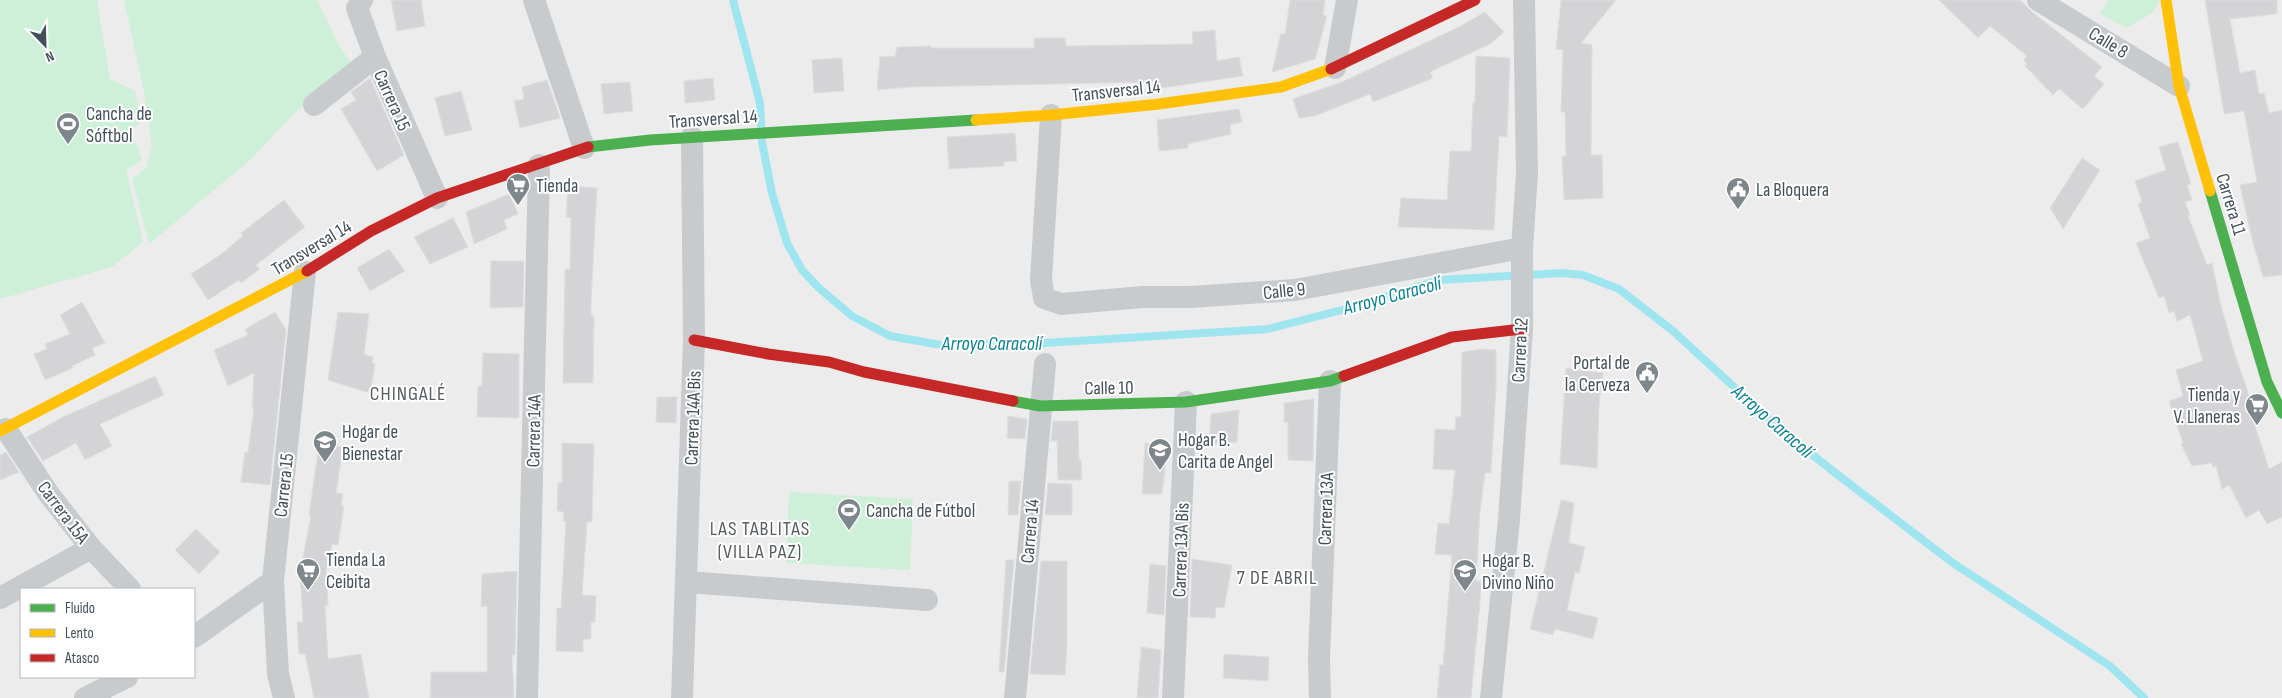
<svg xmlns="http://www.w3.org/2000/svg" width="2282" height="698" viewBox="0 0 2282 698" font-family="'Sofia Sans Condensed',sans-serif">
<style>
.park{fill:#ceefd8}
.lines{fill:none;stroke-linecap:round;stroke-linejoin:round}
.stream{stroke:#9fe5f0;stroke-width:8}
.building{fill:#d4d4d7;stroke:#dededf}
.street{stroke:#c8cbcd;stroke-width:22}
.fast{stroke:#4caf50;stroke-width:11}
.slow{stroke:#ffc107;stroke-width:11}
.jam{stroke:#c62828;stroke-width:11}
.labels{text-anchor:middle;stroke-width:4;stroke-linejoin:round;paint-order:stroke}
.street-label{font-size:19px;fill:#425059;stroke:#fff}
.poi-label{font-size:19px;fill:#425059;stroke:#fff;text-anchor:start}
.water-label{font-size:20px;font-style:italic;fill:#058294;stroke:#fff}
.neighbourhood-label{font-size:20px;letter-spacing:1px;fill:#575c60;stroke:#fff}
</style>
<rect width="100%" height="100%" fill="#edecec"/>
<path class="park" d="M0 0H97L110 79 135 91 141 122 131 130 142 160 126 170 143 242 112 267 0 299Z
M124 0H317L339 45 352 65 301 107 249 161 149 244 132 179 146 168 152 145 144 92Z
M2109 0H2160L2151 14 2126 28 2100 14Z
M789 492 913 499 910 570 786 563Z"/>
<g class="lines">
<path class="stream" d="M733 0 760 103 762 142 772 193 787 243 802 270 819 288 852 316 890 336 941 345 1029 344 1268 329 1342 310 1439 280 1562 273 1583 275 1619 289 1673 331 1781 430 1838 475 1953 563 2110 666 2144 698"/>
</g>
<path class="building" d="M391 0H421L425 26 397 31Z
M1290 0H1325L1323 15 1327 16 1315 59 1272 72 1281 33 1285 34Z
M1561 0H1616L1581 43 1592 45 1591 155H1602L1603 198 1564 200 1562 156H1566L1565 112H1561L1563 50 1556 49Z
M1939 0H2020L2031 11 2102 67 2094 76 2104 84 2083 109 2059 89 2053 95 2025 66 2027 64 2024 60 2027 56 1990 26 1978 38Z
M2205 0H2277V14L2230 19 2240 73 2255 70 2259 94 2264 93 2269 113 2282 110V275L2263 277 2252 239 2240 185 2257 182 2244 111 2224 114Z
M1485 12 1504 32 1490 44 1430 72 1433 78 1373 102 1370 94 1315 116 1299 118 1293 99 1342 82 1461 26Z
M1215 30 1217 61 1239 57 1243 76 1155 89 1154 82 910 87 877 90 880 57 895 56 897 47 931 46V48H1034V38H1065L1066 46 1193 44 1192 32Z
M1476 56 1510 58 1507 137 1499 136 1494 230 1398 227 1401 198 1447 200 1450 151H1471L1473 102 1475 103Z
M842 58 844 91 814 93 812 60Z
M370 78 404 155 377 171 341 109 356 100 351 92Z
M713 78 715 100 685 103 684 81Z
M547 80 560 118 520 128 514 101 524 99 522 87Z
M630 82 633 111 604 114 601 84Z
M461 91 472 130 445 136 435 98Z
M1239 109 1242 122 1230 125 1231 134 1188 144V148L1159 151 1157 120Z
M1015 133 1017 161 1004 162V166L949 169 947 137Z
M2178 142 2191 184 2187 185 2192 200 2185 202 2190 215 2188 216 2207 265 2212 263 2220 302 2235 355 2258 421 2254 423 2269 469 2282 462V517L2267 524 2259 510 2246 518 2229 485 2222 489 2216 466 2213 467 2212 463 2192 466 2181 444 2183 443 2169 401 2183 396 2176 370 2203 361 2190 315 2177 321 2174 311 2169 313 2164 296 2159 298 2136 243 2150 238 2138 204 2142 202 2135 181 2166 170 2159 147Z
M2082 158 2100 170 2063 229 2050 208Z
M568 186 597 188 591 302V315L594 316 593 383H563L565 269H570L571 218 566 217Z
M509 194 518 214 504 220 507 229 474 244 466 212Z
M284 200 305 227 256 265 260 269 241 283 239 280 208 300 191 274 220 255 243 236 241 233Z
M453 218 468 247 430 264 414 237Z
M389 249 405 271 370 291 357 268Z
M491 261H524L523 307 490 308Z
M82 302 105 343 92 348 95 355 72 366 73 368 45 380 34 354 47 349 45 344 70 334 60 315Z
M275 312 286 330 270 485 241 482 245 452H248L254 408H252L254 373 228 386 214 350 248 335 245 329Z
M338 312 369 314 364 354 373 357 372 363 375 364 370 393 328 380Z
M1482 349 1496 350V387L1491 473H1485L1480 511 1476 581H1482L1471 698H1437L1440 665H1443L1452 555 1435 554 1438 523 1449 524 1455 470 1433 469 1435 429 1455 430 1456 417H1461L1462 352Z
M483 353 519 354V418L477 417 478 386H482Z
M1566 368 1603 373 1599 404 1597 468 1560 464Z
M155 376 164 395 100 424 112 446 85 460 76 443 43 461 27 437 63 417Z
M657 397H677L676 423 656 422Z
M1314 399 1313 461 1288 460V422H1284V403Z
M1239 410 1237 442 1209 445 1211 414Z
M1008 416 1027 419 1025 439 1007 438Z
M1053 421H1078L1079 460H1081L1082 480H1058L1057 441H1051Z
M562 443 594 444 592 522H587L582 595 596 596 595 622H591V639H583V652L556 651 557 608H561L566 521H563L564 512 557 511 558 483H562Z
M1145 443 1168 445 1162 494H1142Z
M319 444 343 447 336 493 343 494 341 506H344L338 545 332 544 326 571 328 606H325L328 659 361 654 369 698H314L305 654H299L297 622H303L300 573 311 516 309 515Z
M6 452 19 472 0 480V455Z
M1009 481H1021L1018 515H1008Z
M1048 483 1072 484V515H1045Z
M1561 500 1574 503 1569 543 1585 547 1579 573 1575 572 1567 610 1598 618 1593 639 1555 629 1553 635 1530 629Z
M196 529 220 552 199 574 175 550Z
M1192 559 1232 565 1224 608 1216 607 1215 618 1190 617Z
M1006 560H1014L1004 672H999Z
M1041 561H1067V645L1065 675 1030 674Z
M1150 564 1166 566 1164 615 1147 613Z
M517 571 515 655H512L514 698H430L431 672H487V606L481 607 482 574Z
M1141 647 1161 650 1158 698H1137Z
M1224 654 1269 657 1268 681 1223 678Z"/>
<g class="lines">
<path class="street" d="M362 0 357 8 375 57 437 198
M534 0 584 148
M2038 0 2179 86
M1335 68 1347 0
M314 105 375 57
M1051 115 1041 280 1044 298 1061 304 1143 297H1190L1295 290 1522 248
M6 429 48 493 91 548 130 589
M687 582 927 600
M0 598 91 548
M194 637 273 581
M85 698 127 677
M284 698 278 674 273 581 305 272
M527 698 539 165
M682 698 694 340 692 137
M1015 698 1045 364
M1173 698 1186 402
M1320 698 1319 658 1330 381
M1491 698 1509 519 1522 329V248L1527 174 1524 0"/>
<path class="fast" d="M588 147 650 140 976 120
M2210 191 2267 382 2282 413
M1013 401 1040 406 1186 402 1330 381 1344 376"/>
<path class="slow" d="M2166 0 2179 86 2210 191
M976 120 1051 115 1159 104 1281 87 1331 69
M0 431 307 271"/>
<path class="jam" d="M1331 69 1475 0
M307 271 371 231 437 198 588 147
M694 340 768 354 829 362 864 372 1013 401
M1344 376 1452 337 1522 329"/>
</g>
<defs>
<g id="stadium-pin" transform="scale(1.25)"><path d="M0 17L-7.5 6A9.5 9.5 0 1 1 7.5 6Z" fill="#7e878c" stroke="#fff"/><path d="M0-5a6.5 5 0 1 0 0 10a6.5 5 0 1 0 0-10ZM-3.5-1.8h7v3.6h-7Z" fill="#fff"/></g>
<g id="supermarket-pin" transform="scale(1.25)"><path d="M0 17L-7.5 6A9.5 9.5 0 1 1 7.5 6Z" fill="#7e878c" stroke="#fff"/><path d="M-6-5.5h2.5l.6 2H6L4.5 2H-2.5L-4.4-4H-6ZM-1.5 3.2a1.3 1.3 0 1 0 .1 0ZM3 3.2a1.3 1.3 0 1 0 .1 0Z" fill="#fff"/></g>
<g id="civic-pin" transform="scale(1.25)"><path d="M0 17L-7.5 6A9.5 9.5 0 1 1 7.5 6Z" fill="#7e878c" stroke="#fff"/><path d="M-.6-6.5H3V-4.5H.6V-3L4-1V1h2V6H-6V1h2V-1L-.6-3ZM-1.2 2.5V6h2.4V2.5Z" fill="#fff"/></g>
<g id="school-pin" transform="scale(1.25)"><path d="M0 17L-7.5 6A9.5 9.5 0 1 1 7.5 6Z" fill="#7e878c" stroke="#fff"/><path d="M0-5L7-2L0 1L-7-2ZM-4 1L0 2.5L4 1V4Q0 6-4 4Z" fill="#fff"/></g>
</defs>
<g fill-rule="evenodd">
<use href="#stadium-pin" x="68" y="124"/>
<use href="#supermarket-pin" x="518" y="185"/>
<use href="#civic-pin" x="1738" y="189"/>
<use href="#civic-pin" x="1647" y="373"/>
<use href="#supermarket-pin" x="2257" y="405"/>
<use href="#school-pin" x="325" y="442"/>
<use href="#school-pin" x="1160" y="450"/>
<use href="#stadium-pin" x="849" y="510"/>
<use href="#supermarket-pin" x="308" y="570"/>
<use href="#school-pin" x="1465" y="571"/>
</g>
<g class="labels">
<g class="street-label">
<text transform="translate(2109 42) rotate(31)" y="7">Calle 8</text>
<text transform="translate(1116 90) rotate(-6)" y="7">Transversal 14</text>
<text transform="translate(393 100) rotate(66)" y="7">Carrera 15</text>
<text transform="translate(713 118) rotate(-4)" y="7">Transversal 14</text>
<text transform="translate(2232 204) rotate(73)" y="7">Carrera 11</text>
<text transform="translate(311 247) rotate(-31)" y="7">Transversal 14</text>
<text transform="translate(1284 290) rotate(-6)" y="7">Calle 9</text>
<text transform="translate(1519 350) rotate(-87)" y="7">Carrera 12</text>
<text transform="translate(1109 387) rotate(-1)" y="7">Calle 10</text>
<text transform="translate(692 418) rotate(-88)" y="7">Carrera 14A Bis</text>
<text transform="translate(533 431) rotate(-89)" y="7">Carrera 14A</text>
<text transform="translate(283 485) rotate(-84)" y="7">Carrera 15</text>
<text transform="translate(1325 509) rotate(-88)" y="7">Carrera 13A</text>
<text transform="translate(64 512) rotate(53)" y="7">Carrera 15A</text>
<text transform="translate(1029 531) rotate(-85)" y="7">Carrera 14</text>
<text transform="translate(1180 550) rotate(-88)" y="7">Carrera 13A Bis</text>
</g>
<g class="poi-label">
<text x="86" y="120">Cancha de<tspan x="86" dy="22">Sóftbol</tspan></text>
<text x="536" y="192">Tienda</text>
<text x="1756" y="196">La Bloquera</text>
<text x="1630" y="369" text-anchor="end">Portal de<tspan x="1630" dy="22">la Cerveza</tspan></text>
<text x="2240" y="401" text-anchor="end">Tienda y<tspan x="2240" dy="22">V. Llaneras</tspan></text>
<text x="342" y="438">Hogar de<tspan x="342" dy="22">Bienestar</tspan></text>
<text x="1178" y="446">Hogar B.<tspan x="1178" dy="22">Carita de Angel</tspan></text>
<text x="866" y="517">Cancha de Fútbol</text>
<text x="326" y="566">Tienda La<tspan x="326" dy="22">Ceibita</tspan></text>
<text x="1482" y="567">Hogar B.<tspan x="1482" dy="22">Divino Niño</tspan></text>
</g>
<g class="water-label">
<text transform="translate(1392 295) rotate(-15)" y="7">Arroyo Caracolí</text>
<text x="992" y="350">Arroyo Caracolí</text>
<text transform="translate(1773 421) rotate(41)" y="7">Arroyo Caracolí</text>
</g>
<g class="neighbourhood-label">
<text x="408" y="400">CHINGALÉ</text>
<text x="760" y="535">LAS TABLITAS<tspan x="760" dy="23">(VILLA PAZ)</tspan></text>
<text x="1277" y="584">7 DE ABRIL</text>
</g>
</g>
<rect x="20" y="588" width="175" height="90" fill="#ffffff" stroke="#b3b9bd"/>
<rect x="30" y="604" width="25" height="8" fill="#4caf50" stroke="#b3b9bd"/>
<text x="65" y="613" font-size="15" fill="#425059">Fluido</text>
<rect x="30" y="629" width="25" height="8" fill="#ffc107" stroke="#b3b9bd"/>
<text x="65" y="638" font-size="15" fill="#425059">Lento</text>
<rect x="30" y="654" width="25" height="8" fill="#c62828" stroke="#b3b9bd"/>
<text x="65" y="663" font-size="15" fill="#425059">Atasco</text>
<g transform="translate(45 45) rotate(157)" stroke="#ffffff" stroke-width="4" paint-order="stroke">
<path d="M0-4L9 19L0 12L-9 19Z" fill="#425059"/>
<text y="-8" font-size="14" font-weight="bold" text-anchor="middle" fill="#425059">N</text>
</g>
</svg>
